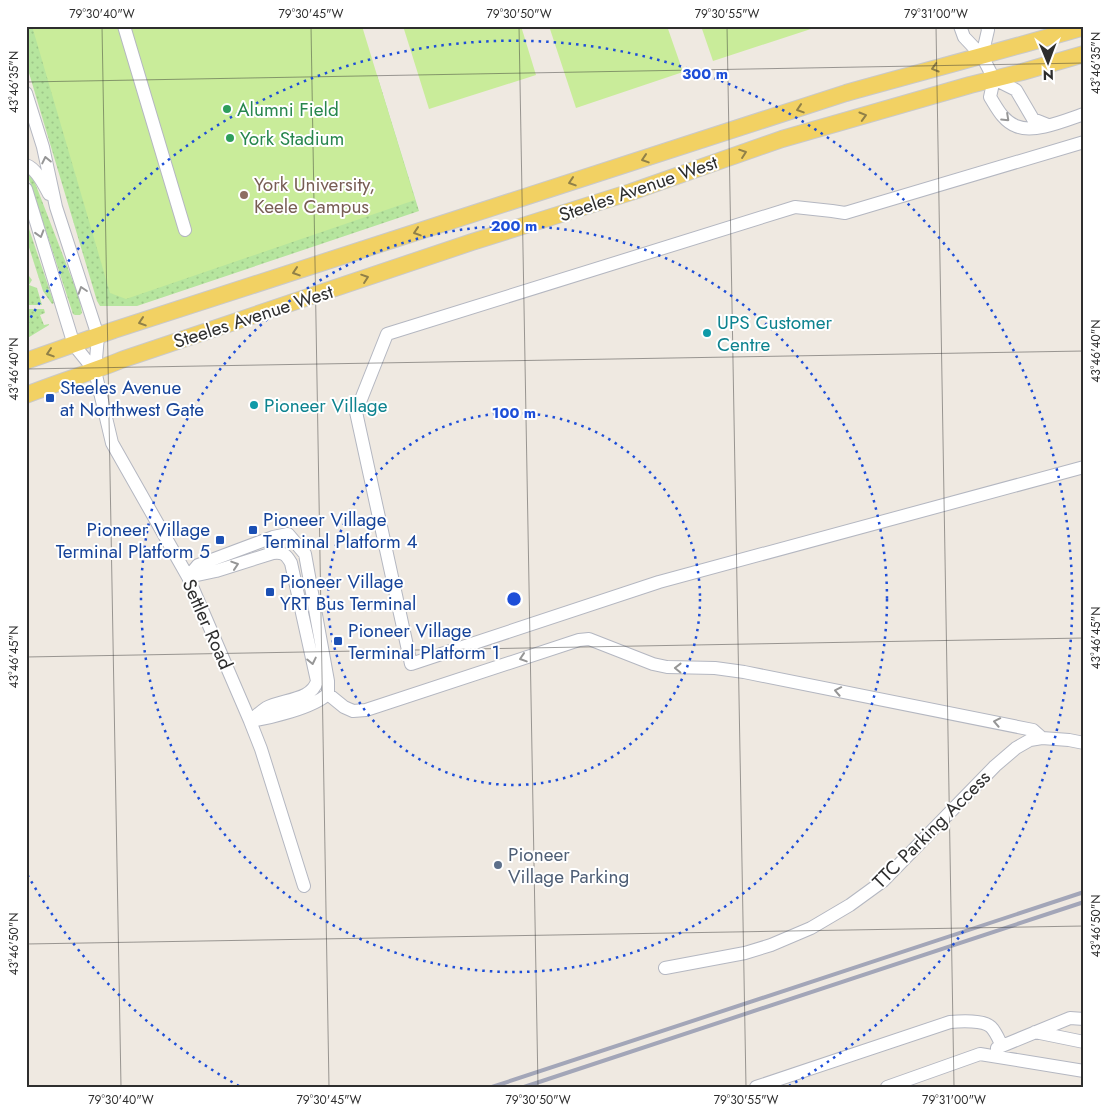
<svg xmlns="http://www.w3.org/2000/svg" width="1110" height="1113" viewBox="0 0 1110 1113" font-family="Jost,sans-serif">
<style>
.grass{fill:url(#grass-dots)}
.pitch{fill:#c9ec9a}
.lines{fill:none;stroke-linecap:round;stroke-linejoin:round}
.minor-casing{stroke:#b4b7c1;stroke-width:14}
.major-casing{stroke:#c9c9c9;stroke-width:18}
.minor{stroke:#fff;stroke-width:12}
.major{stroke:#f2d163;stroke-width:16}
.rail{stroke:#a3a6b8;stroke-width:4}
.oneway{stroke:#908048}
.oneway2{stroke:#969696}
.ticks{fill:none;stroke:#2e2e2e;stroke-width:1;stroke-opacity:0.45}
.ring{fill:none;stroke:#1d4ed8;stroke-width:2.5;stroke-dasharray:2.5 5}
.leisure-dot{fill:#2e9e5b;stroke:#fff;stroke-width:2}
.education-dot{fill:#8d6e63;stroke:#fff;stroke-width:2}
.culture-dot{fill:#0f9aa8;stroke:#fff;stroke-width:2}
.transit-dot{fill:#1a4fb4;stroke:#fff;stroke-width:2}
.service-dot{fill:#5c6f8a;stroke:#fff;stroke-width:2}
.labels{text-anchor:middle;stroke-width:4;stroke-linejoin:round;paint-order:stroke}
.leisure-label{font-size:19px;fill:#27864d;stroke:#fff;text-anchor:start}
.education-label{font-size:19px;fill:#785e54;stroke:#fff;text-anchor:start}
.street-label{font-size:19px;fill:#2e2e2e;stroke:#fff}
.culture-label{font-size:19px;fill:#0d838f;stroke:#fff;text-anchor:start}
.transit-label{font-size:19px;fill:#164399;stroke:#fff;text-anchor:start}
.service-label{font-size:19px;fill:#4e5e75;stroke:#fff;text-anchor:start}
.centre{fill:#1d4ed8;stroke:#fff;stroke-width:2.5}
.ring-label{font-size:15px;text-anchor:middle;font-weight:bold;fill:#1d4ed8;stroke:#fff;stroke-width:4;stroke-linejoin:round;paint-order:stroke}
.neatline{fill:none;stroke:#2e2e2e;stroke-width:2}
.ticks-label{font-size:12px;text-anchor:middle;fill:#2e2e2e}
</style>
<defs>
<pattern id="grass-dots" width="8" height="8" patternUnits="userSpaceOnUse" patternTransform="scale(1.25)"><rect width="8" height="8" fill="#b6e59e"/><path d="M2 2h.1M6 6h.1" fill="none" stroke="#9dc588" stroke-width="1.8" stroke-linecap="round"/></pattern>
</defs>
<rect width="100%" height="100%" fill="#efe9e1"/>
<path class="grass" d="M26 26H119L377 75 419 211 137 306H100L97 301 26 63Z
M29 173 32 175 79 297 82 313 80 315H75L73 314 28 176Z
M26 220 54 303 52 304 43 291 26 238Z
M26 272 32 280 29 285 37 288 42 305H26Z
M26 309H44L45 313 40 315 44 325 49 324V325L26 339Z"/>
<path class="pitch" d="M32 26H362L415 200 126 299 110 293Z
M403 26H521L536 75 429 109Z
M549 26H667L683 72 576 108Z
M701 26H817V27L713 61Z"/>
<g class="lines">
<g class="minor-casing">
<path id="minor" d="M124 26 185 230
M960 26 964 37 982 56 994 79
M982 56 988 30 987 26
M994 79 990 97C997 108 1003 121 1016 126 1034 134 1066 120 1084 114
M994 79 1016 90 1033 119 1048 125
M26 93 43 147 56 207 98 336 95 371 112 443 188 577 250 721 261 749 304 886
M1084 142 845 213 832 211 795 207 387 334 356 412 411 664 659 582 1084 467
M26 165C37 169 44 185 49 194
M26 189 74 345 95 371
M188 577 198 565 273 537 288 534 305 554 328 681V694C312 708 271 718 250 721
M188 577 216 571 273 553C283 552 286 554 291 563L317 681C312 701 281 699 266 708 260 712 255 717 250 721
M328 694 344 707 353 711 366 710 579 640 589 639 653 664 667 667 715 668 744 672 1033 730 1042 738
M665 968 745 953 771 945 811 928 850 905 883 881 995 766 1016 748 1030 740 1042 738 1069 740 1084 743
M1035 1032 1084 1042
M997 1048 1070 1018 1084 1019
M756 1087 950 1022C961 1021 984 1020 991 1027 996 1032 999 1040 1002 1046
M887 1087 980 1054 1084 1071"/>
</g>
<g class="major-casing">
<path id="major" d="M26 361 114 330 846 93C925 71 1005 50 1084 27
M26 395C59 382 92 372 124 359L472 242 631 192 782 139 970 85 1022 72 1084 54"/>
</g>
<use href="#minor" class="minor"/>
<use href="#major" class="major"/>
<path class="rail" d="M492 1087 1084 892
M524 1087 1084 902"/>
</g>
<defs><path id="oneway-chevron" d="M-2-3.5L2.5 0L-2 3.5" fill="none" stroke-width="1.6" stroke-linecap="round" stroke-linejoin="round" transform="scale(1.25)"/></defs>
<g class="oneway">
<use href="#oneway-chevron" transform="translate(935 68) rotate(164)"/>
<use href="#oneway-chevron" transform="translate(800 109) rotate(162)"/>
<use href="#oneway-chevron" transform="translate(863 116) rotate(-16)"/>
<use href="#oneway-chevron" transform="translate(743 153) rotate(-19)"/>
<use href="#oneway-chevron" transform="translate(645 159) rotate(162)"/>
<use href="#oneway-chevron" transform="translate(572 182) rotate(162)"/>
<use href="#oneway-chevron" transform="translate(417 232) rotate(162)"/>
<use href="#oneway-chevron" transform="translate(296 272) rotate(162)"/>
<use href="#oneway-chevron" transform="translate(365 278) rotate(-19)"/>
<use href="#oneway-chevron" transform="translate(142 322) rotate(162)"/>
<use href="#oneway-chevron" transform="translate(50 353) rotate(162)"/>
</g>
<g class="oneway2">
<use href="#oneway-chevron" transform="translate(1006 118) rotate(43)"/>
<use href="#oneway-chevron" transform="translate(46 160) rotate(-102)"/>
<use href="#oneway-chevron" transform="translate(40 234) rotate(73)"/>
<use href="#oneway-chevron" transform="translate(82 290) rotate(-108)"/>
<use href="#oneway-chevron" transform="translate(235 565) rotate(-18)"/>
<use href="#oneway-chevron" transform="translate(523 658) rotate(162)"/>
<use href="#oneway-chevron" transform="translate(312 661) rotate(78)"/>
<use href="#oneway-chevron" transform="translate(678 668) rotate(-179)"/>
<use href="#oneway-chevron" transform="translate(838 691) rotate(-169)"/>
<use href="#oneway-chevron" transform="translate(997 722) rotate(-169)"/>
</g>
<path class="ticks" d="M102 26 121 1087M311 26 329 1087M519 26 538 1087M727 26 746 1087M936 26 954 1087M26 82 1084 63M26 369 1084 351M26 657 1084 638M26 944 1084 926"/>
<g class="ring">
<circle cx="514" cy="599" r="186"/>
<circle cx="514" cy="599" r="373"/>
<path d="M239 1086A559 559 0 0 1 27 874M27 324A559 559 0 1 1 789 1086"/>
</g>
<g class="leisure-dot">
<circle cx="227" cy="109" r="5"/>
<circle cx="230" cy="138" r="5"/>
</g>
<circle class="education-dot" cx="244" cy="195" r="5"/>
<g class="culture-dot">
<circle cx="707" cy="333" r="5"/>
<circle cx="254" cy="405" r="5"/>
</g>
<g class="transit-dot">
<rect x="45" y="393" width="10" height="10" rx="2.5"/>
<rect x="248" y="525" width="10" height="10" rx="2.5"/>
<rect x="215" y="535" width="10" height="10" rx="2.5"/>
<rect x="265" y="587" width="10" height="10" rx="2.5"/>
<rect x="333" y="636" width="10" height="10" rx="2.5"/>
</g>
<circle class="service-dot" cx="498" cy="865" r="5"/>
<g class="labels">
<g class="leisure-label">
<text x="237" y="116">Alumni Field</text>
<text x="240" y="145">York Stadium</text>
</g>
<g class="education-label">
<text x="254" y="191">York University,<tspan x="254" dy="22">Keele Campus</tspan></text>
</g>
<g class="street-label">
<text transform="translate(638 188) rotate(-19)" y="7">Steeles Avenue West</text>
<text transform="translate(253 316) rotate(-18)" y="7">Steeles Avenue West</text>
<text transform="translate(208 624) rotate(66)" y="7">Settler Road</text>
<text transform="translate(931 829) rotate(-45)" y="7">TTC Parking Access</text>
</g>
<g class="culture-label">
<text x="717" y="329">UPS Customer<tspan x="717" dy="22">Centre</tspan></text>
<text x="264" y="412">Pioneer Village</text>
</g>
<g class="transit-label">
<text x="60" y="394">Steeles Avenue<tspan x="60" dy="22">at Northwest Gate</tspan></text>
<text x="263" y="526">Pioneer Village<tspan x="263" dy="22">Terminal Platform 4</tspan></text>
<text x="210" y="536" text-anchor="end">Pioneer Village<tspan x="210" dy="22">Terminal Platform 5</tspan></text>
<text x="280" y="588">Pioneer Village<tspan x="280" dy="22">YRT Bus Terminal</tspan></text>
<text x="348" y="637">Pioneer Village<tspan x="348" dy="22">Terminal Platform 1</tspan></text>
</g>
<g class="service-label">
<text x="508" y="861">Pioneer<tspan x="508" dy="22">Village Parking</tspan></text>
</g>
</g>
<circle cx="514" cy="599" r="8" class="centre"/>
<g class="ring-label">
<text x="705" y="79">300 m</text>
<text x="514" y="231">200 m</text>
<text x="514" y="418">100 m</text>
</g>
<rect width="1110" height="1113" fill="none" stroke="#ffffff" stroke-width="55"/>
<g transform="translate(1048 62) rotate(179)" stroke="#ffffff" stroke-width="4" paint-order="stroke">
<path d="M0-4L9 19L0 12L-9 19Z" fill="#2e2e2e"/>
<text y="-8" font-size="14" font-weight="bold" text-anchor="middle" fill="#2e2e2e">N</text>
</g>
<rect x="28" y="28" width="1054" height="1058" class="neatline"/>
<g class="ticks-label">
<text x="102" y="18">79°30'40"W</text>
<text x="311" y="18">79°30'45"W</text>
<text x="519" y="18">79°30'50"W</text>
<text x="727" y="18">79°30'55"W</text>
<text x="936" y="18">79°31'00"W</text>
<text transform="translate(1096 63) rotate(-90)" y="4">43°46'35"N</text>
<text transform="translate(14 82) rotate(-90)" y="4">43°46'35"N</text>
<text transform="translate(1096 351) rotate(-90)" y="4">43°46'40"N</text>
<text transform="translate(14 369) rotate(-90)" y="4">43°46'40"N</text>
<text transform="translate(1096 638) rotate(-90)" y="4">43°46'45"N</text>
<text transform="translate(14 657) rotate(-90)" y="4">43°46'45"N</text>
<text transform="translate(1096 926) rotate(-90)" y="4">43°46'50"N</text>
<text transform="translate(14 944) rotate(-90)" y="4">43°46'50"N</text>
<text x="121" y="1104">79°30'40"W</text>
<text x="329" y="1104">79°30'45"W</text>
<text x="538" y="1104">79°30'50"W</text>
<text x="746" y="1104">79°30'55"W</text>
<text x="954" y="1104">79°31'00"W</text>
</g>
</svg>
